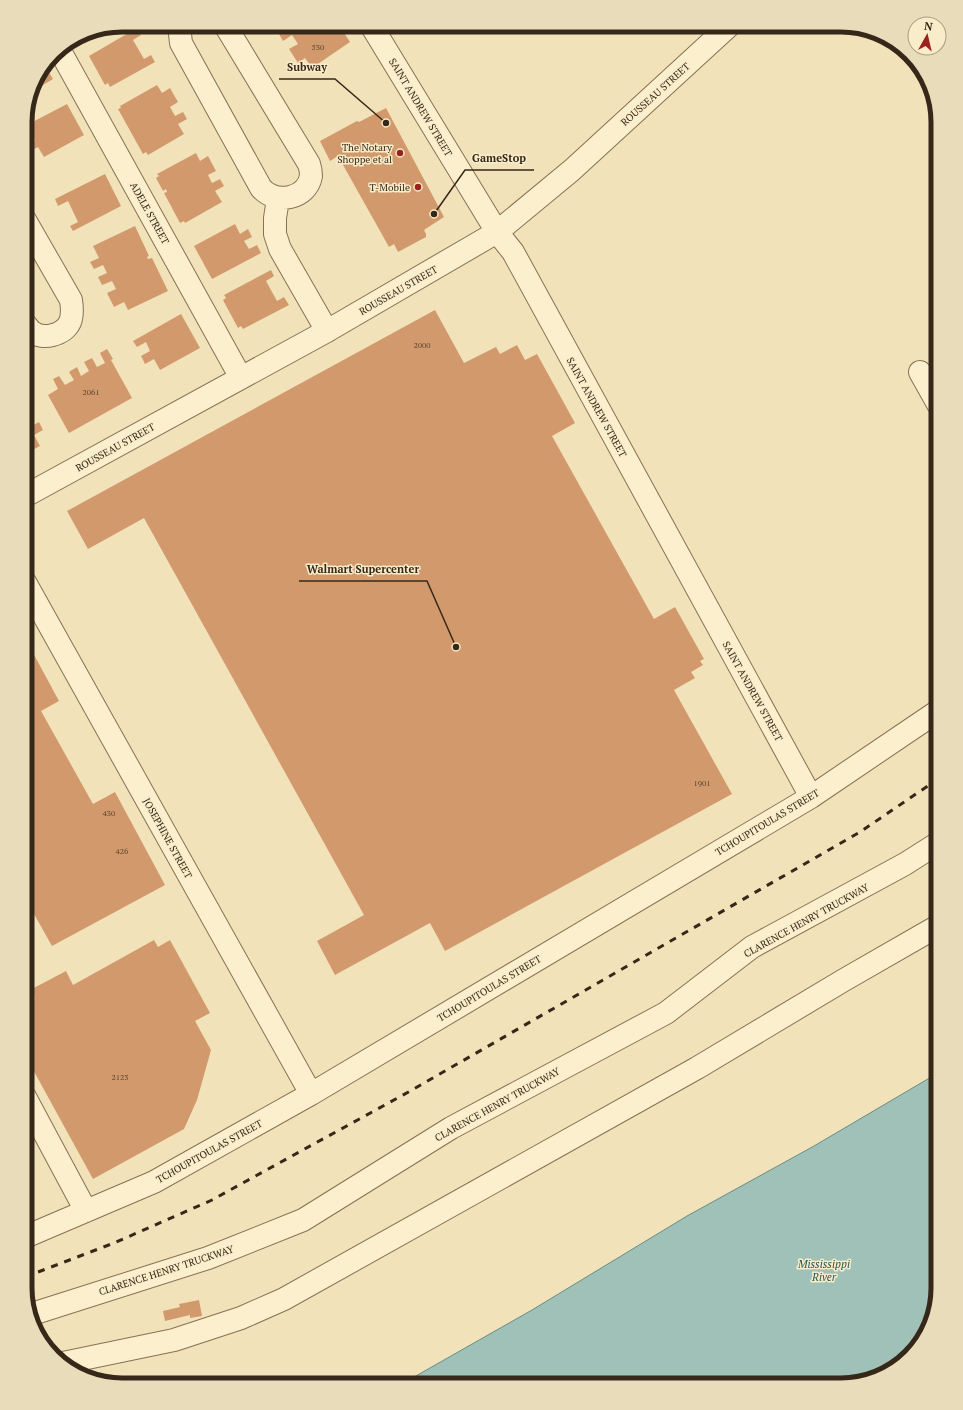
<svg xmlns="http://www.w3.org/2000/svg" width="963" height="1410" viewBox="0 0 963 1410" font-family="'PT Serif',serif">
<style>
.water{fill:#9fc1b8;stroke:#668e86}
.building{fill:#d29a6c}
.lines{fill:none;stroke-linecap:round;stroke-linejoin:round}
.minor-casing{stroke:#887153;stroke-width:24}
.minor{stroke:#fbefcd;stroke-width:22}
.rail{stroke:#362819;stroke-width:3;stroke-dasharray:7 7;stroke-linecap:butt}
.poi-dot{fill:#9c221f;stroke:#f8ecc9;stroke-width:1.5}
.labels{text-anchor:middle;stroke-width:3;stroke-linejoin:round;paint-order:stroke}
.number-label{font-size:8px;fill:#5d442e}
.street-label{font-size:10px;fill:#362819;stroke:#f8ecc9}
.poi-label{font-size:10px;fill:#362819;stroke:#f8ecc9;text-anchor:end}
.water-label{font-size:11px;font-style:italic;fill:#275756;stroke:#f8ecc9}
.rim{fill:none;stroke:#362819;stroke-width:5}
.leader{fill:none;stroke:#362819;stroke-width:1.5}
.callout-dot{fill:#362819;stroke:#f8ecc9;stroke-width:1.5}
.callout-label{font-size:11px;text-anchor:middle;font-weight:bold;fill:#362819;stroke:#f8ecc9;stroke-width:3;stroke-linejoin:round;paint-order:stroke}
</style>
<rect width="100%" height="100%" fill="#f1e2b9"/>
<path class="water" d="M938 1073V1288L925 1337 889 1372 841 1385H400L532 1310 687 1216 814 1146Z"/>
<path class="building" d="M286 25H339L350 42 312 68 305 58 298 63 289 49 298 44 292 35 283 41 279 34 288 28Z
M137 28 141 35 133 40 144 59 151 55 155 62 110 87 108 83 105 85 89 56Z
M45 66 53 79 31 92 32 85Z
M157 85 162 93 170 88 178 102 170 107 175 116 183 112 187 119 178 124 184 134 148 155 146 152 143 154 118 109 121 108 120 106Z
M67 104 84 135 44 157 38 147 29 152 25 145 35 140 30 131 25 134V126Z
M386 108 444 217 424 230 426 234V237L398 252 394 244 389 247 338 156 330 161 320 141 357 121 359 122Z
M196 153 200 161 208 156 216 171 208 175 212 183 220 179 224 186 215 191 222 202 185 223 184 221 180 223 164 193 167 192 166 189 163 191 156 178 159 176 157 174Z
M105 174 121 206 73 231 70 226 78 222 68 201 58 206 55 199Z
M235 224 240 234 248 229 252 237 244 241 249 249 257 245 261 253 212 279 194 246Z
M135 226 149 256 147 257 148 259 152 258 168 291 128 310 124 302 114 307 107 293 116 289 112 281 102 285 98 277 107 273 103 265 94 269 90 262 99 258 93 246Z
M271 270 274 276 266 281 277 301 284 297 289 305 243 329 241 326 238 328 223 300 226 298 224 295Z
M435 310 464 363 496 347 500 354 517 345 525 360 537 354 575 423 552 436 654 619 675 607 704 659 700 661 703 665 691 672 695 678 674 690 732 794 445 951 430 923 335 975 317 941 364 915 144 518 88 549 67 511Z
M181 314 200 348 160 370 154 359 145 364 141 356 150 351 146 342 137 347 133 341Z
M107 349 113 359 111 360 132 398 69 433 48 395 58 389 53 379 59 376 65 385 74 380 69 372 77 367 81 376 89 371 84 362 92 358 97 367 105 363 100 353Z
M30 406 34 414 26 419 30 427 39 422 43 430 34 435 40 446 25 454V409Z
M25 638 59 701 41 711 93 804 115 792 165 885 52 946 25 898V890L43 881 25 890Z
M154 940 158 947 170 940 210 1013 195 1021 211 1050 197 1100 184 1129 93 1179 25 1055V1004L35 999 30 990 66 971 73 985Z
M199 1300 202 1316 190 1318V1315L165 1321 163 1311 180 1307 179 1304Z"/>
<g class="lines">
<g class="minor-casing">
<path id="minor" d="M182 25 180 34 181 43 261 188C276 205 307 199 311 176 311 172 310 167 309 164L225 25
M371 25 497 232 513 252 811 797
M59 49 241 378
M278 199 275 218V234L280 249 327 331
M25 324C27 326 29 329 31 331 42 341 64 335 70 322 73 315 72 307 71 300L25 220
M920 372 938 404
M25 496 327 331 497 232 572 170 730 25
M25 582 311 1094
M25 1097 86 1211
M25 1237 154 1182 311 1094 811 797 938 711
M32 1314 208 1258 303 1220 451 1128 666 1013 752 947 905 864 938 843
M63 1363 174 1340 241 1318 284 1299 697 1068 844 980 938 926"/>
</g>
<use href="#minor" class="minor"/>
<path class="rail" d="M25 1277 114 1243 212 1200 412 1090 860 832 938 779"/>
</g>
<g class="poi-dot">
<circle cx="400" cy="153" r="4"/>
<circle cx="418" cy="187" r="4"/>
</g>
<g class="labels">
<g class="number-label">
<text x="318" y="50">530</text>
<text x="422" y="348">2000</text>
<text x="91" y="395">2061</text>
<text x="702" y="786">1901</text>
<text x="109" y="816">430</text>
<text x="122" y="854">426</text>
<text x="120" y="1080">2123</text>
</g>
<g class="street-label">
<text transform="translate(655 94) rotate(-42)" y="4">ROUSSEAU STREET</text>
<text transform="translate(421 107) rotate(59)" y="4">SAINT ANDREW STREET</text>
<text transform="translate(150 213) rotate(61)" y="4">ADELE STREET</text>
<text transform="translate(398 290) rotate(-30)" y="4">ROUSSEAU STREET</text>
<text transform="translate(597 407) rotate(61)" y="4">SAINT ANDREW STREET</text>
<text transform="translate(115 447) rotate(-29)" y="4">ROUSSEAU STREET</text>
<text transform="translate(753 691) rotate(61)" y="4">SAINT ANDREW STREET</text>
<text transform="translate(767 822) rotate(-31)" y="4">TCHOUPITOULAS STREET</text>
<text transform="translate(168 838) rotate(61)" y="4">JOSEPHINE STREET</text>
<text transform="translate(806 920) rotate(-29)" y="4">CLARENCE HENRY TRUCKWAY</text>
<text transform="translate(489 988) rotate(-31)" y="4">TCHOUPITOULAS STREET</text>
<text transform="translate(497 1104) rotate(-29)" y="4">CLARENCE HENRY TRUCKWAY</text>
<text transform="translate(209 1151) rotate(-29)" y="4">TCHOUPITOULAS STREET</text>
<text transform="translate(166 1270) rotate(-18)" y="4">CLARENCE HENRY TRUCKWAY</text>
</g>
<g class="poi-label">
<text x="392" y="151">The Notary<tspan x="392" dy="12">Shoppe et al</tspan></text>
<text x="410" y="191">T-Mobile</text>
</g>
<g class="water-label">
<text x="824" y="1268">Mississippi<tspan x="824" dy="13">River</tspan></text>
</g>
</g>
<path d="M0 0H963V1410H0ZM122 32H841A90 90 0 0 1 931 122V1288A90 90 0 0 1 841 1378H122A90 90 0 0 1 32 1288V122A90 90 0 0 1 122 32Z" fill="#e8dcbb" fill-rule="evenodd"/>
<path class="rim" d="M122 32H841A90 90 0 0 1 931 122V1288A90 90 0 0 1 841 1378H122A90 90 0 0 1 32 1288V122A90 90 0 0 1 122 32Z"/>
<path class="leader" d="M386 123L335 79H279M434 214L465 170H534M456 647L427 581H299"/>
<g class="callout-dot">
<circle cx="386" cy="123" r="4"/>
<circle cx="434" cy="214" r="4"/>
<circle cx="456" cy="647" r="4"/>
</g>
<g class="callout-label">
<text x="307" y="71">Subway</text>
<text x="499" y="162">GameStop</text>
<text x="363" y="573">Walmart Supercenter</text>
</g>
<g transform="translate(927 36) rotate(8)"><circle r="19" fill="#f8ecc9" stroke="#aa9e83"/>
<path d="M0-3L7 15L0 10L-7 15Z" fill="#9c221f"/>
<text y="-6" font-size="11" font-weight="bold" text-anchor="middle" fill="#362819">N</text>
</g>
</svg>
